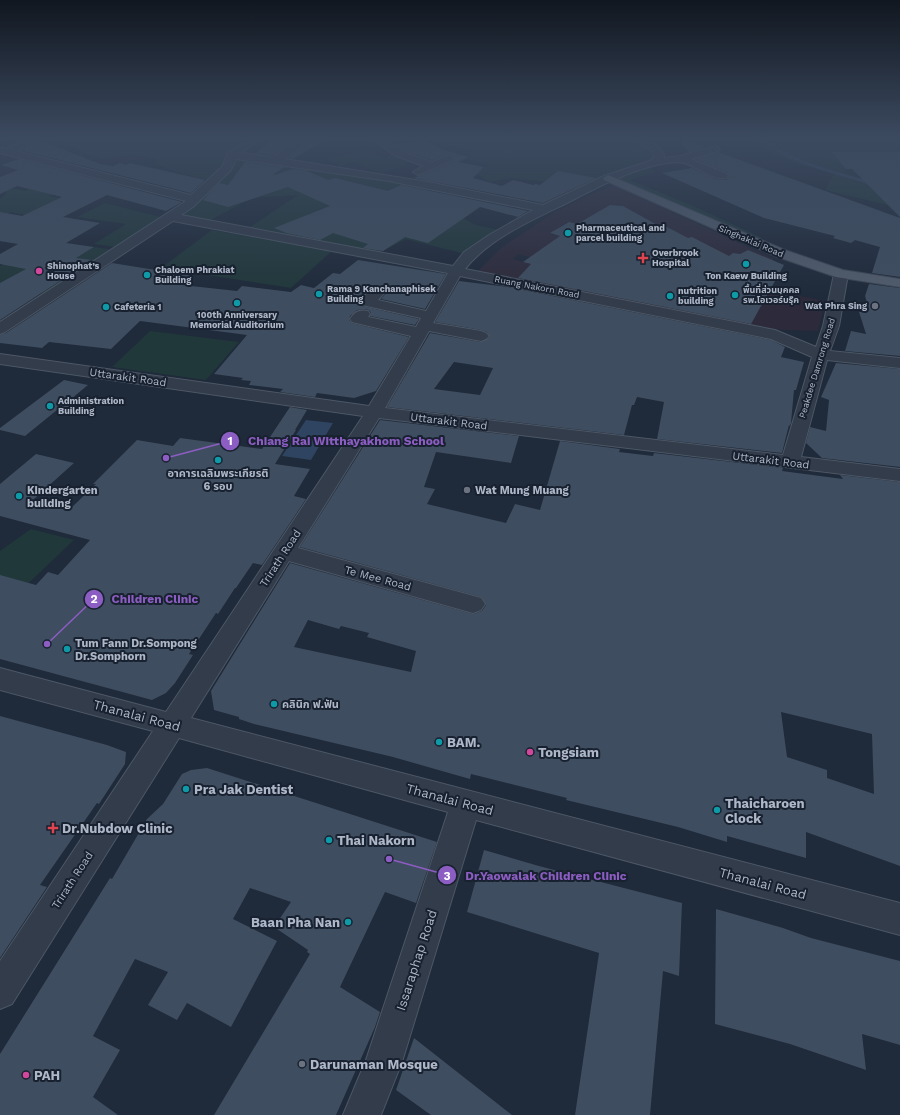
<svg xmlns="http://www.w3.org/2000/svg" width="900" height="1115" viewBox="0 0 900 1115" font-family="'Work Sans','Noto Sans Thai',sans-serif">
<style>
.medical{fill:#2d2b3b;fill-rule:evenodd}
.green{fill:#21383b}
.water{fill:#2f4461}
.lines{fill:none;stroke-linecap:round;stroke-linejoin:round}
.stream{stroke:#2f4461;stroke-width:2.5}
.building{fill:#3f4d60;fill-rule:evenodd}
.minor-casing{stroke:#4d5765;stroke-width:2}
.major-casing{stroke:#3c4554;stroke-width:2}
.minor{fill:#323c4b;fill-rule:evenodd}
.major{fill:#505b6b;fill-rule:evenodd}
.culture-dot{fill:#0f9aa8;stroke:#18212f;stroke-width:1.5}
.health-dot{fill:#e0444e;stroke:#18212f;stroke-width:1.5}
.hotel-dot{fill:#d1479c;stroke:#18212f;stroke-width:1.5}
.worship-dot{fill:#6b7280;stroke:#18212f;stroke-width:1.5}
.labels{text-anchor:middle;stroke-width:4;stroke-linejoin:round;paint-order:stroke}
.far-poi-label{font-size:9px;font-weight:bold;fill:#adb7c7;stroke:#18212f;text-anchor:start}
.far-street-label{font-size:9px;fill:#adb7c7;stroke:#18212f}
.street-label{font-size:11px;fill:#adb7c7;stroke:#18212f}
.poi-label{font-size:11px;font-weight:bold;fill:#adb7c7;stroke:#18212f;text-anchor:start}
.near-street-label{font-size:13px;fill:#adb7c7;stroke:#18212f}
.near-poi-label{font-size:13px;font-weight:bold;fill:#adb7c7;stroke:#18212f;text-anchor:start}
.leader{fill:none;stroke:#8c5dc2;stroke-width:1.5}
.callout-dot{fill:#8c5dc2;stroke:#18212f;stroke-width:1.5}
.mark-label{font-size:12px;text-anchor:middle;font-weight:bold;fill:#fff}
.callout-label{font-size:12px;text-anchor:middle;font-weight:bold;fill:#8c5dc2;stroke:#18212f;stroke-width:4;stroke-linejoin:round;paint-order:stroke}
</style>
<rect width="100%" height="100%" fill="#1f2a3a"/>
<path class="medical" d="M614 185 774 259 764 281 715 279 825 301 818 331 784 330 744 325 478 271 501 248 553 213 587 196ZM610 205 623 206 657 225 579 223ZM567 222 588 227 560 236 550 234ZM748 250 773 261 719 266 733 253 740 254ZM518 254 530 257 559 282 531 264 513 259Z"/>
<path class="green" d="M256 138 233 155 433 186 420 195 476 225 504 231 469 255 406 239 373 256 244 231 298 195 252 198 205 223 171 217 213 181 180 173 154 163 158 159 129 155 103 159 84 153 67 143 54 139Z
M413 138H634L659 154 643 167 654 169 653 173 630 180 698 208 762 238 757 242 608 178 578 190 550 182 511 178 489 182 476 173 488 165 469 159 471 151 447 144Z
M750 138 778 142 865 138H900L899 152H831L838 158 846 169 843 172 873 182 878 190 857 182 900 201V208L825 190 834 174 799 164 767 151Z
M364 150 385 158 395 155 409 159 405 166 380 173 354 162 341 166 327 159Z
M8 187 25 191 33 188 64 190 49 196 60 198 26 215 11 212 0 218V199L5 195Z
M105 203 161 217 116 247 94 244 126 224 77 217Z
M212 230 332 251 291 288 161 268Z
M94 247 114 250 50 294 0 286V266L35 248 81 255Z
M150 331 239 342 206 380 112 367Z
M31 529 74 540 17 594 0 575V551Z"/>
<path class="water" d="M755 138H865C829 144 791 145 755 138Z
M306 420 333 423 311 460 282 456Z"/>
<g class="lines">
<path class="stream" d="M760 138C787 162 835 172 870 183"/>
</g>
<path class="building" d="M274 138H299L273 155 256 153Z
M315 138H330L292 159 289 158Z
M421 139 443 150 469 157 458 162 484 167 473 178 502 186 513 180 533 185 536 184 540 185 558 171 596 178 543 203 414 178 454 161 455 159V157L448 154 432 160 407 152 396 145Z
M680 139 705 147 688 152Z
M39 140 100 164 113 166 120 163 126 165 130 163 205 180 191 193 20 150Z
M718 152 900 218V277L872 273 880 247 855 240 851 243 833 238 835 236 764 218 662 173 692 168 715 179 727 180 729 177 728 173 695 159Z
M832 152H900V217L852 169H846Z
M19 159 182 202 166 211 107 195 63 217 100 223 66 243 94 247 76 258 92 260 0 320V283L26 269 0 264V254L18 244 0 241V212L22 216 62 197 17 186 0 194V177L18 170 1 165Z
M245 162 284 167 274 174 275 175 293 169 305 170 328 180 335 178 388 191 401 185 528 211 518 217 480 207 428 243 405 237 383 251 363 248 368 244 333 233 320 240 286 233 274 228 330 206 288 187 228 207 203 200 219 183 228 185Z
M610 205 623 206 661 227 665 226 688 238 692 237 729 256 733 253 740 254 748 250 784 265 751 324 518 278 531 264 523 262 560 236 550 233 569 222 577 224Z
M358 260 446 274 425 309 381 299 388 291 384 287 373 288 361 298 358 302 362 306 419 319 415 325 370 316 371 313 369 310 365 309 357 310 350 316 349 320 352 323 409 337 376 391 354 398 317 393 315 397 280 392 283 389 249 385 251 381 241 380 243 378 214 374 247 335 140 321 111 349 49 342 42 348 0 343V335L6 333 112 263 193 276 182 285 237 291 242 286 291 292 301 285 314 288 333 273 340 274Z
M459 281 508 287 771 340 785 347 781 357 804 362 796 390H794L791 423 790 426 789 425 782 453 657 439 664 402 637 397 634 405H632L624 435 387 407 430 333 481 342 490 337 487 332 481 330 435 322ZM454 362 493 368 480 395 434 389Z
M869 284 900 288V356L845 351 851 331 866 334 859 312H864L862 308 869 309 865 296Z
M836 363 900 369V467L822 458 806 443 810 427 826 431 829 400 821 397Z
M64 380 88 385 71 399 78 400 64 412 57 410 25 436 0 430V428Z
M290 407 307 410 295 430H296L275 464 310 469 294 496 306 499 262 565 253 563 236 588H235L218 614 216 613 189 654 193 655 175 683 166 693 152 700 0 659V575L36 585 48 572 58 575 90 540 0 516V484L36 454 74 463 34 499 71 508 96 484H93L137 440 173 446 180 438 262 449Z
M380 420 519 436 511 463 436 452 424 487 435 489 427 504 506 523 515 504 540 510 560 441 620 449 619 452 653 456 654 453 783 468 782 471 843 479 840 475 900 482V866L806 832V858L727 836V842L678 827 566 800 567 798 471 774 470 779 393 757 254 724 239 719V717L214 710 211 691 290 563 473 614 482 611 486 605 481 597 300 547ZM308 620 339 629 341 626 369 633 367 637 416 651 411 672 294 647ZM781 712 872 734 874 794 827 778V770L787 757Z
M0 716 107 745 126 752 125 764 99 804 97 803 40 885 47 887 0 958Z
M207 768 437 842 416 903 385 892 340 987 380 1012 375 1027 336 1115H214L310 954 307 952 308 950 274 927 291 902 250 888 233 919 277 941 231 1027 187 1003 177 1020 148 1005 168 972 135 959 93 1036 120 1050 93 1097 118 1115H0V1054L110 878 112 879 147 819 163 804 182 774 191 770Z
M484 850 539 866 682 903 679 976 663 971 650 1115H575L599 953 467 912Z
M716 909 783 928 811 938 900 961V1045L862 1034 866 1070 790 1044 715 1024Z
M414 1038 512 1115H431L396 1090Z"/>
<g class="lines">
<g class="minor-casing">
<path id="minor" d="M26 138H39L16 151 191 195 222 167 228 153 250 138H262L241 153 273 157 302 138H314L285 159 428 182 543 205 604 176 650 161 654 157 652 151 629 138C643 138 656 142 664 154V158L680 156 715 146 718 147 720 149 718 151 691 159 727 174 728 176 727 178C712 182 693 162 678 162 640 164 600 186 567 203 532 220 490 238 465 269L775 330 816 347 823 326 834 274 836 271H846L848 274 839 326 830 351 900 358V368L827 360 801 457 900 469V481L379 418 298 548 481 598 485 604 481 610 473 613 289 561 191 718 900 903V935L476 820 402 1062 381 1115H343L366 1060 448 812 179 738 12 1004 0 1009V961L153 731 0 690V668L166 712 363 416 0 364V354L369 406 411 336 352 322 350 319C354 312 360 309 368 311L370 314 368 317 416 327 421 318 362 305 360 302C365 294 374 285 384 288L386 291 378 300 426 311 448 273 173 221 5 332 0 334V322L186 201 0 153V147L6 149ZM236 159 389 181 533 210 489 235 464 252 453 266 181 215 193 207 231 170ZM460 276 771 339 812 357 783 455 385 408 429 331 481 341 486 339 489 336 486 333 481 331 433 323Z
M372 138H383L406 153 432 162 449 155 454 158 453 160 418 175 413 172 423 166 392 154Z"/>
</g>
<g class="major-casing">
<path id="major" d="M608 175 785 250 843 270 900 279V287L836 277 775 256 604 180 603 178Z"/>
</g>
<use href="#minor" class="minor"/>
<use href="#major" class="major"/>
</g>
<linearGradient id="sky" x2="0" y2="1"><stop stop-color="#111720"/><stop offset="0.47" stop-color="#3c4a60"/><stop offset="1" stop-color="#3c4a60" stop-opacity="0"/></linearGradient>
<rect width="900" height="294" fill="url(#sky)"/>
<g class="culture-dot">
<circle cx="568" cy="233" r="4"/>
<circle cx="746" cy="264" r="4"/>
<circle cx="147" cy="275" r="4"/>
<circle cx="319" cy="294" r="4"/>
<circle cx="735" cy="295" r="4"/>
<circle cx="670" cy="296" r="4"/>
<circle cx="237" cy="303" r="4"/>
<circle cx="106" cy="307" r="4"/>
<circle cx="50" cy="406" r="4"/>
<circle cx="218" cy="460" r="4"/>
<circle cx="19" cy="496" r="4"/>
<circle cx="67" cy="649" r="4"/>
<circle cx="274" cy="704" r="4"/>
<circle cx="439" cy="742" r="4"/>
<circle cx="186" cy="789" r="4"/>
<circle cx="717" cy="810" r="4"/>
<circle cx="329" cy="840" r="4"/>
<circle cx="348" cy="922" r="4"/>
</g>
<g class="health-dot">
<path d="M641 252h4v4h4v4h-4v4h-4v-4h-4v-4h4z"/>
<path d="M51 822h4v4h4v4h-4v4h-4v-4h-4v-4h4z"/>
</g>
<g class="hotel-dot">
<circle cx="39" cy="271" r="4"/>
<circle cx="530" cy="752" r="4"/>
<circle cx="26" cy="1075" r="4"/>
</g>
<g class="worship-dot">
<circle cx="875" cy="306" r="4"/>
<circle cx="467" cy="490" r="4"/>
<circle cx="302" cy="1064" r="4"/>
</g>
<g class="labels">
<g class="far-poi-label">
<text x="576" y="231">Pharmaceutical and<tspan x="576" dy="10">parcel building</tspan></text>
<text x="652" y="256">Overbrook<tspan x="652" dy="10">Hospital</tspan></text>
<text x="47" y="269">Shinophat’s<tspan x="47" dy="10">House</tspan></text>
<text x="155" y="273">Chaloem Phrakiat<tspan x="155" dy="10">Building</tspan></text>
<text x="746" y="279" text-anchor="middle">Ton Kaew Building</text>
<text x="327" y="292">Rama 9 Kanchanaphisek<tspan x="327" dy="10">Building</tspan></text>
<text x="743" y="293">พื้นที่ส่วนบุคคล<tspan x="743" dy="10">รพ.โอเวอร์บรุ๊ค</tspan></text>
<text x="678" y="294">nutrition<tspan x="678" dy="10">building</tspan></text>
<text x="867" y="309" text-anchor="end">Wat Phra Sing</text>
<text x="114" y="310">Cafeteria 1</text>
<text x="237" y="318" text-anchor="middle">100th Anniversary<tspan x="237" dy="10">Memorial Auditorium</tspan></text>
<text x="58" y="404">Administration<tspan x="58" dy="10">Building</tspan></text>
</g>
<g class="far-street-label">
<text transform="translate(751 241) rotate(23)" y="3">Singhaklai Road</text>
<text transform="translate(537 287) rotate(11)" y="3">Ruang Nakorn Road</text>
<text transform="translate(817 368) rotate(-73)" y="3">Peakdee Damrong Road</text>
</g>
<g class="street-label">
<text transform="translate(128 377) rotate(8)" y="4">Uttarakit Road</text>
<text transform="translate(449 421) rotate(7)" y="4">Uttarakit Road</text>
<text transform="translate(771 460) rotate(7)" y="4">Uttarakit Road</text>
<text transform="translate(280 558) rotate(-57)" y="4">Trirath Road</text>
<text transform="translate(378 578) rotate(15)" y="4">Te Mee Road</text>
<text transform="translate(72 880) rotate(-57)" y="4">Trirath Road</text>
</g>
<g class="poi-label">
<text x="218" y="477" text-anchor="middle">อาคารเฉลิมพระเกียรติ<tspan x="218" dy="13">6 รอบ</tspan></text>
<text x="27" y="494">Kindergarten<tspan x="27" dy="13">building</tspan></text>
<text x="475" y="494">Wat Mung Muang</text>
<text x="75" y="647">Tum Fann Dr.Sompong<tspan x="75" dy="13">Dr.Somphorn</tspan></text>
<text x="282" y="708">คลินิก ฟ.ฟัน</text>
</g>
<g class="near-street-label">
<text transform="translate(137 715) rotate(15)" y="5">Thanalai Road</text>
<text transform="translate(450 799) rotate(15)" y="5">Thanalai Road</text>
<text transform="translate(763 883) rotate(15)" y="5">Thanalai Road</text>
<text transform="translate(416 960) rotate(-72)" y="5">Issaraphap Road</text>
</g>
<g class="near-poi-label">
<text x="447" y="747">BAM.</text>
<text x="538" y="757">Tongsiam</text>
<text x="194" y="794">Pra Jak Dentist</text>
<text x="725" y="808">Thaicharoen<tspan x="725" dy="15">Clock</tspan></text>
<text x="62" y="833">Dr.Nubdow Clinic</text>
<text x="337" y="845">Thai Nakorn</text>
<text x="340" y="927" text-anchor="end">Baan Pha Nan</text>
<text x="310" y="1069">Darunaman Mosque</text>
<text x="34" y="1080">PAH</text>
</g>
</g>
<path class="leader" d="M166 458L230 441M47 644L94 599M389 859L447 875"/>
<g class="callout-dot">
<circle cx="166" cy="458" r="4"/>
<circle cx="47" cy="644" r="4"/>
<circle cx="389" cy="859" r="4"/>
<circle cx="230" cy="441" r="10"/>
<circle cx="94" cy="599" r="10"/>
<circle cx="447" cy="875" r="10"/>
</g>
<g class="mark-label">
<text x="230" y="445">1</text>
<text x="94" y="603">2</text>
<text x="447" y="880">3</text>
</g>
<g class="callout-label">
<text x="346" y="445">Chiang Rai Witthayakhom School</text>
<text x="155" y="603">Children Clinic</text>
<text x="546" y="880">Dr.Yaowalak Children Clinic</text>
</g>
</svg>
